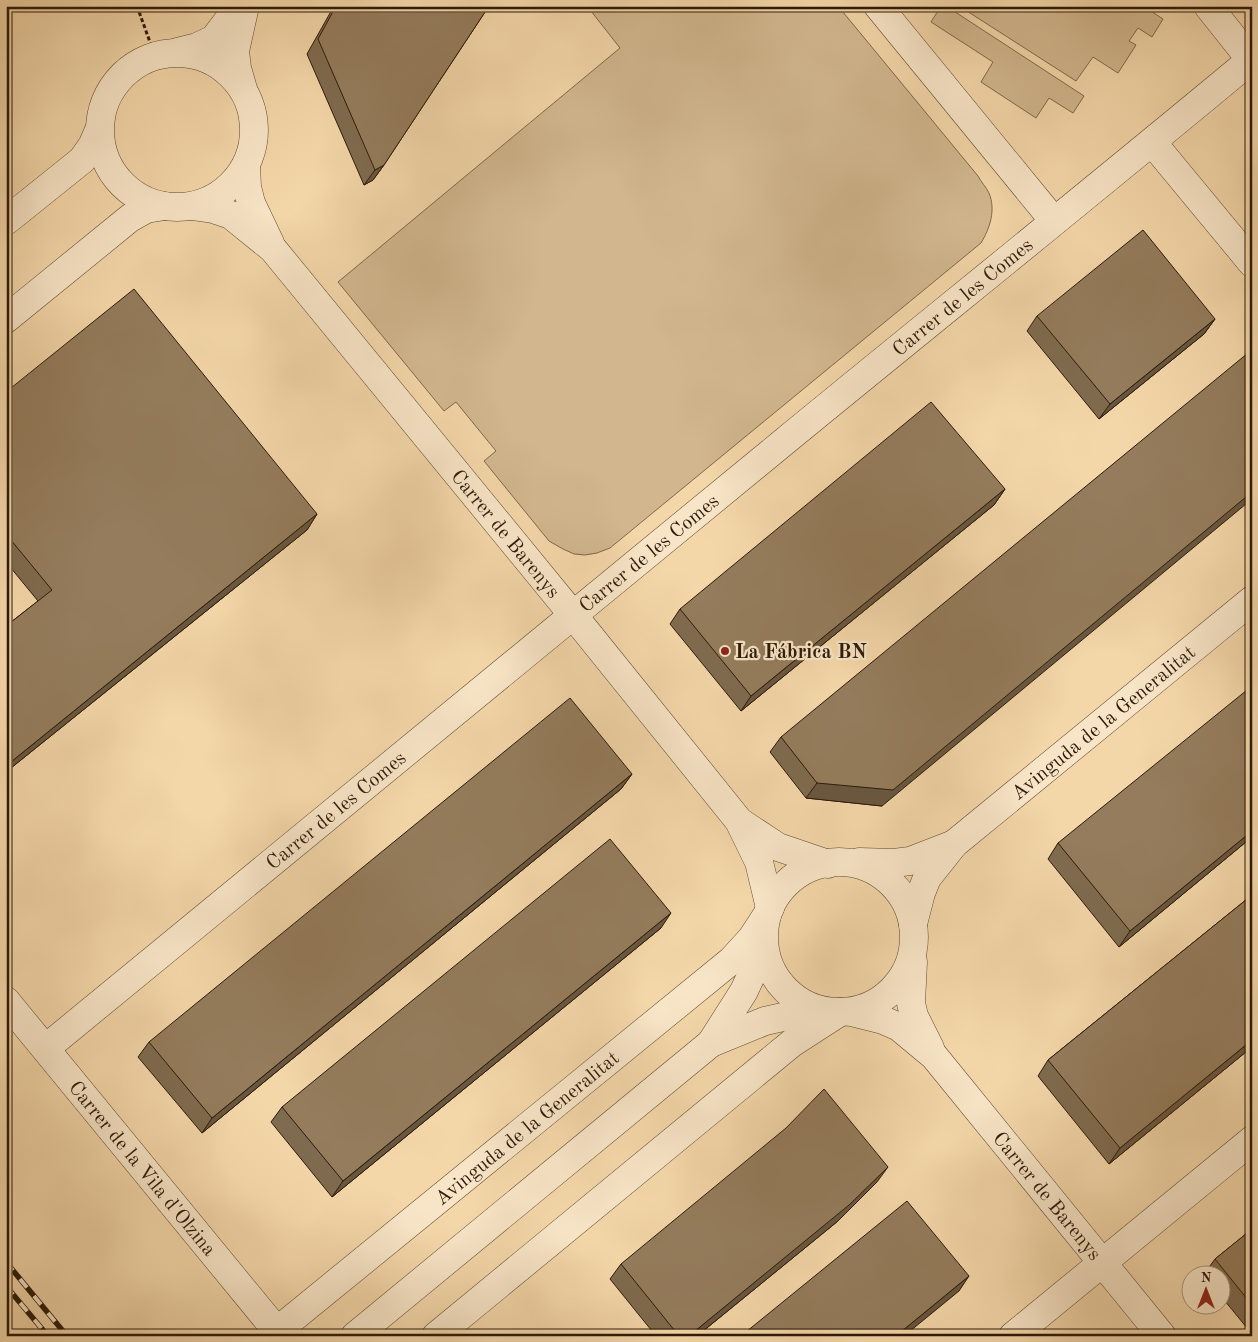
<svg xmlns="http://www.w3.org/2000/svg" width="1258" height="1342" viewBox="0 0 1258 1342" font-family="'Old Standard TT',serif">
<style>
.green{fill:#d2b78e;stroke:#7f684c}
.lines{fill:none;stroke-linecap:round;stroke-linejoin:round}
.minor-casing{stroke:#5e4931;stroke-width:29}
.path{stroke:#2c1a09;stroke-width:3;stroke-dasharray:4 2.5;stroke-linecap:butt}
.minor{stroke:#f8e5c7;stroke-width:28}
.rail-casing{stroke:#2c1a09;stroke-width:5.5}
.rail{stroke:#f8e5c7;stroke-width:4;stroke-dasharray:11;stroke-linecap:butt}
.wall{fill:#7f6b4f;stroke:#2c1a09}
.shaded-wall{fill:#685740;stroke:#2c1a09}
.building{fill:#947c5c;stroke:#2c1a09}
.poi-dot{fill:#8f2418;stroke:#f8e5c7;stroke-width:2}
.labels{text-anchor:middle;stroke-width:4.5;stroke-linejoin:round;paint-order:stroke}
.street-label{font-size:20px;fill:#2c1a09;stroke:#f8e5c7}
.poi-label{font-size:20px;font-weight:bold;fill:#2c1a09;stroke:#f8e5c7;text-anchor:start}
</style>
<rect width="100%" height="100%" fill="#f4d7a9"/>
<filter id="stains"><feTurbulence type="fractalNoise" baseFrequency=".004" numOctaves="4"/><feColorMatrix values="0 0 0 0 .2 0 0 0 0 .09 0 0 0 0 .02 0 0 0 .5 -.17"/></filter>
<radialGradient id="worn" r=".72"><stop offset=".6" stop-color="#630" stop-opacity="0"/><stop offset="1" stop-color="#630" stop-opacity=".3"/></radialGradient>
<path class="green" d="M587 6H838L978 176C981 182 986 187 989 193 996 210 990 228 981 243L610 548 597 553 585 555 574 554 563 549 549 541 484 461 496 451 456 402 444 411 338 282 620 48Z
M941 6H946L1084 96 1073 113 1049 98 1036 118 981 82 993 62 931 22Z
M959 6H1143L1163 19 1152 37 1138 28 1129 41 1136 45 1118 73 1093 57 1076 81Z"/>
<g class="lines">
<g class="minor-casing">
<g id="minor">
<path d="M878 6 1054 221"/>
<path d="M1208 6 1251 60"/>
<path d="M177 52 197 47 214 39 239 6"/>
<circle cx="177" cy="130" r="77"/>
<path d="M243 89 237 68 235 51 245 6"/>
<path d="M1152 142 1252 263"/>
<path d="M246 165 247 187 251 203 270 243"/>
<path id="s1" d="M192 206 213 209 231 215 273 249 573 615 739 821 759 862 770 908"/>
<path d="M6 221 82 160 92 146 99 130"/>
<path d="M6 319 130 218 146 209 164 206"/>
<path d="M740 822 778 847 828 864"/>
<path d="M859 862 894 863 910 861 954 844"/>
<circle cx="839" cy="937" r="75"/>
<path id="s2" d="M913 924 921 893 927 878 954 844 1252 600"/>
<path d="M913 962 911 1003 914 1016 930 1048"/>
<path id="s3" d="M6 1001 281 1336"/>
<path id="s4" d="M851 1012 883 1020 899 1027 934 1056 1162 1336"/>
<path d="M711 1043 744 991 756 965 763 943"/>
<path id="s5" d="M46 1048C292 846 538 643 785 441 940 314 1097 188 1252 59"/>
<path id="s6" d="M277 1331 732 960 752 938 767 915"/>
<path d="M355 1336 711 1043 765 1021 796 1014 826 1012"/>
<path d="M436 1336 792 1043 840 1012"/>
<path d="M1013 1336 1252 1140"/>
</g>
</g>
<path class="path" d="M137 6 151 45"/>
<use href="#minor" class="minor"/>
<g class="rail-casing">
<path id="rail" d="M6 1262 67 1336
M6 1286 48 1336"/>
</g>
<use href="#rail" class="rail"/>
</g>
<path class="wall" d="M334 6H489L384 165 373 180 364 185 307 54Z
M1037 316 1215 319 1204 334 1099 419 1027 331Z
M6 392 317 514 307 530 6 772V626L38 601 6 562Z
M1005 489 994 505 741 711 670 624 680 609Z
M781 737 882 806 806 798 770 752Z
M632 774 621 789 202 1133 138 1057 149 1042Z
M1252 837 1119 947 1048 859 1058 843Z
M1252 895V1047L1109 1164 1038 1076 1048 1060Z
M661 928 332 1197 271 1122 282 1107Z
M877 1182 838 1221 697 1336H656L610 1279 621 1264Z
M1252 1229V1334L1220 1295V1274H1204L1215 1259Z"/>
<path class="shaded-wall" d="M384 165 373 180 364 185 375 170Z
M1215 319 1204 334 1099 419 1110 404Z
M1005 489 994 505 741 711 751 696Z
M1252 492V499L882 806 806 798 817 783Z
M317 514 307 530 6 772V766Z
M632 774 621 789 202 1133 212 1118Z
M1252 831V837L1119 947 1130 931Z
M671 913 661 928 332 1197 343 1181Z
M1252 1040V1047L1109 1164 1120 1148Z
M888 1167 877 1182 838 1221 697 1336H689Z
M969 1276 959 1291 904 1336H896Z"/>
<path class="building" d="M336 6H489L384 165 375 170 318 39Z
M1143 230 1215 319 1110 404 1037 316Z
M134 289 317 514 6 766V626L52 590 6 534V392Z
M1248 353 1252 357V492L893 790 817 783 781 737Z
M931 402 1005 489 751 696 680 609Z
M1252 686V831L1130 931 1058 843Z
M570 698 632 774 212 1118 149 1042Z
M610 839 671 913 343 1181 282 1107Z
M1252 895V1040L1120 1148 1048 1060Z
M824 1089 888 1167 849 1205 689 1336H679L621 1264 786 1128Z
M907 1201 969 1276 896 1336H741Z
M1252 1229V1305L1215 1259Z"/>
<circle class="poi-dot" cx="725" cy="651" r="5"/>
<g class="labels">
<g class="street-label">
<text dy="7" stroke="none"><textPath href="#s5" startOffset="1185">Carrer de les Comes</textPath></text>
<text dy="7" stroke="none"><textPath href="#s1" startOffset="462">Carrer de Barenys</textPath></text>
<text dy="7" stroke="none"><textPath href="#s5" startOffset="780">Carrer de les Comes</textPath></text>
<text dy="7" stroke="none"><textPath href="#s2" startOffset="284">Avinguda de la Generalitat</textPath></text>
<text dy="7" stroke="none"><textPath href="#s5" startOffset="375">Carrer de les Comes</textPath></text>
<text dy="7" stroke="none"><textPath href="#s6" startOffset="322">Avinguda de la Generalitat</textPath></text>
<text dy="7" stroke="none"><textPath href="#s3" startOffset="216">Carrer de la Vila d'Olzina</textPath></text>
<text dy="7" stroke="none"><textPath href="#s4" startOffset="276">Carrer de Barenys</textPath></text>
</g>
<g class="poi-label">
<text x="735" y="658">La Fábrica BN</text>
</g>
</g>
<rect width="1258" height="1342" fill="none" stroke="#f4d7a9" stroke-width="25"/>
<rect x="8" y="8" width="1243" height="1327" fill="none" stroke="#2c1a09" stroke-width="2.5"/>
<rect x="12" y="12" width="1233" height="1317" fill="none" stroke="#2c1a09"/>
<g transform="translate(1206 1290)"><circle r="24" fill="#f8e5c7" stroke="#a6947b"/>
<path d="M0-4L9 19L0 12L-9 19Z" fill="#8f2418"/>
<text y="-8" font-size="14" font-weight="bold" text-anchor="middle" fill="#2c1a09">N</text>
</g>
<rect width="100%" height="100%" filter="url(#stains)"/>
<rect width="100%" height="100%" fill="url(#worn)"/>
</svg>
